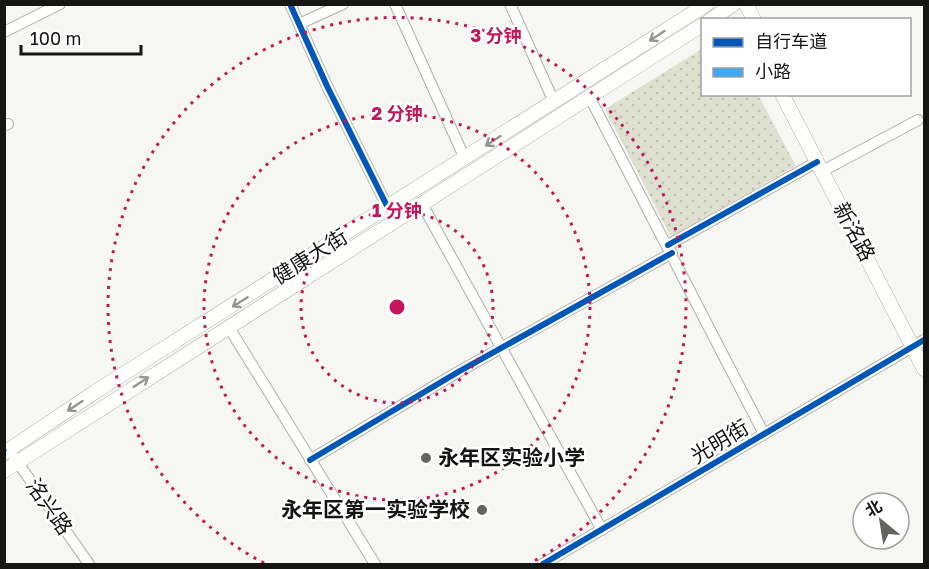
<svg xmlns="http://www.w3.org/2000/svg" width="929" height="569" viewBox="0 0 929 569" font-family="'Golos Text','Noto Sans SC',sans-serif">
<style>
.grass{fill:url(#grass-dots)}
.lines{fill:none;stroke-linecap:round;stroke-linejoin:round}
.minor-casing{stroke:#aeaeac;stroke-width:12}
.major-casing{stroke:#aeaeac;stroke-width:15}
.minor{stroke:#fefefd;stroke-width:10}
.major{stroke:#fefefd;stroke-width:14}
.quiet{stroke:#3fa9f5;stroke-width:4.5;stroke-dasharray:9 4.5;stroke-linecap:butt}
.cycleway-casing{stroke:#fff;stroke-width:10}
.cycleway{stroke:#0057b8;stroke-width:6}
.oneway{stroke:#959594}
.ring{fill:none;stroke:#c2185b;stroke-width:3;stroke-dasharray:3 6}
.poi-dot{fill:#646461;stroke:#fff;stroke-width:2}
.labels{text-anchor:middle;stroke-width:5;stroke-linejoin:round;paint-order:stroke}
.street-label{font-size:21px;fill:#151513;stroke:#fff}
.poi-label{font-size:21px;font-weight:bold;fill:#151513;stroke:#fff;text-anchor:start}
.centre{fill:#c2185b;stroke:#fff;stroke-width:3}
.ring-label{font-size:18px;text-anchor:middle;font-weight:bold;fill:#c2185b;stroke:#fff;stroke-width:5;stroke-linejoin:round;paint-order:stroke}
</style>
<defs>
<pattern id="grass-dots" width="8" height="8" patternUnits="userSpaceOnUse" patternTransform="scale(1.5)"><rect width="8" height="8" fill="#dee0d0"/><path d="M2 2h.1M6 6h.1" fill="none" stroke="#bebfb2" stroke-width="1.8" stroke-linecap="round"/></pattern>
</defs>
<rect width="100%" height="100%" fill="#f6f7f3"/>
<path class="grass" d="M702 49V94L758 95 796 166 671 237 605 109Z"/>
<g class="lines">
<g class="minor-casing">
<path id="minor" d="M290 4 327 86 388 208
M395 4 465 159
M510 4 554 102
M299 24 343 4
M4 32 60 4
M590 98 764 434
M4 126 8 124
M830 167 918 120
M422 204 602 530
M668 245 817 162
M228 326 375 564
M9 450 89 564
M310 460 458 372 672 253
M543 564 924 340"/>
</g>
<g class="major-casing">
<path id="major" d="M746 4 754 20
M710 20 734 4
M782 94 924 369
M4 453 95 392 707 4
M4 471 702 25"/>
</g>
<use href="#minor" class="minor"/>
<use href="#major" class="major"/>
<path class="quiet" d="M4 450 6 452"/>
<g class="cycleway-casing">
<path id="cycleway" d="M290 4 327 86 388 208
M668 245 817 162
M310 460 458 372 672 253
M543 564 924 340"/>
</g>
<use href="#cycleway" class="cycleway"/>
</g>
<defs><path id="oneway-shaft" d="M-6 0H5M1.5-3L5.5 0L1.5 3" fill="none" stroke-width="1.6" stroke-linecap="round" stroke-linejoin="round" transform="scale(1.5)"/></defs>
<g class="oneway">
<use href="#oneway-shaft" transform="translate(657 36) rotate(147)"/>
<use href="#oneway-shaft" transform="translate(493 141) rotate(147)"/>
<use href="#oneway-shaft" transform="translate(240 302) rotate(148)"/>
<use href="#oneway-shaft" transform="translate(141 382) rotate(-33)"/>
<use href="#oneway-shaft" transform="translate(75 406) rotate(146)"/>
</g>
<g class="ring">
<circle cx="397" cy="307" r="96"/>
<circle cx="397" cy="307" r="193"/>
<path d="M264 563A289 289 0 1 1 530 563"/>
</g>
<g class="poi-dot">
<circle cx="426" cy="458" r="6"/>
<circle cx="482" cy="510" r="6"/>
</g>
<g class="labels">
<g class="street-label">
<text transform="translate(854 232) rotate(62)" y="7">新洺路</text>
<text transform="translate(310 257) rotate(-32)" y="7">健康大街</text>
<text transform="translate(720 442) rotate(-31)" y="7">光明街</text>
<text transform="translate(49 507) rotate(55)" y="7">洺兴路</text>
</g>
<g class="poi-label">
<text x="438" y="465">永年区实验小学</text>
<text x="470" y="517" text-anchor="end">永年区第一实验学校</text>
</g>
</g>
<circle cx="397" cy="307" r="9" class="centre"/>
<g class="ring-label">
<text x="496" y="42">3 分钟</text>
<text x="397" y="120">2 分钟</text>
<text x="397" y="217">1 分钟</text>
</g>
<rect width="929" height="569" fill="none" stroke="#151513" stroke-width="12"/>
<rect x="701" y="18" width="210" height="78" fill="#ffffff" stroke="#a1a1a1" stroke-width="1.5"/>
<rect x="713" y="38" width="30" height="9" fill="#0057b8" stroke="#a1a1a1" stroke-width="1.5"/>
<text x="755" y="48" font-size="18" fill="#151513">自行车道</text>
<rect x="713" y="68" width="30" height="9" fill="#3fa9f5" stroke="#a1a1a1" stroke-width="1.5"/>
<text x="755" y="78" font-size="18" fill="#151513">小路</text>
<g transform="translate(881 521) rotate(330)"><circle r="28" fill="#ffffff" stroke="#a1a1a1" stroke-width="1.5"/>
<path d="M0-4.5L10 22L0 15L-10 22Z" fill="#646461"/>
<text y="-9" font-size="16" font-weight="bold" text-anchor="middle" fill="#151513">北</text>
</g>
<path d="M21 45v9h120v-9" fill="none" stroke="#151513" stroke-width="3"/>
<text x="30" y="45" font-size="18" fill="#151513" stroke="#ffffff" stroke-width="4.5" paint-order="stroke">100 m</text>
</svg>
